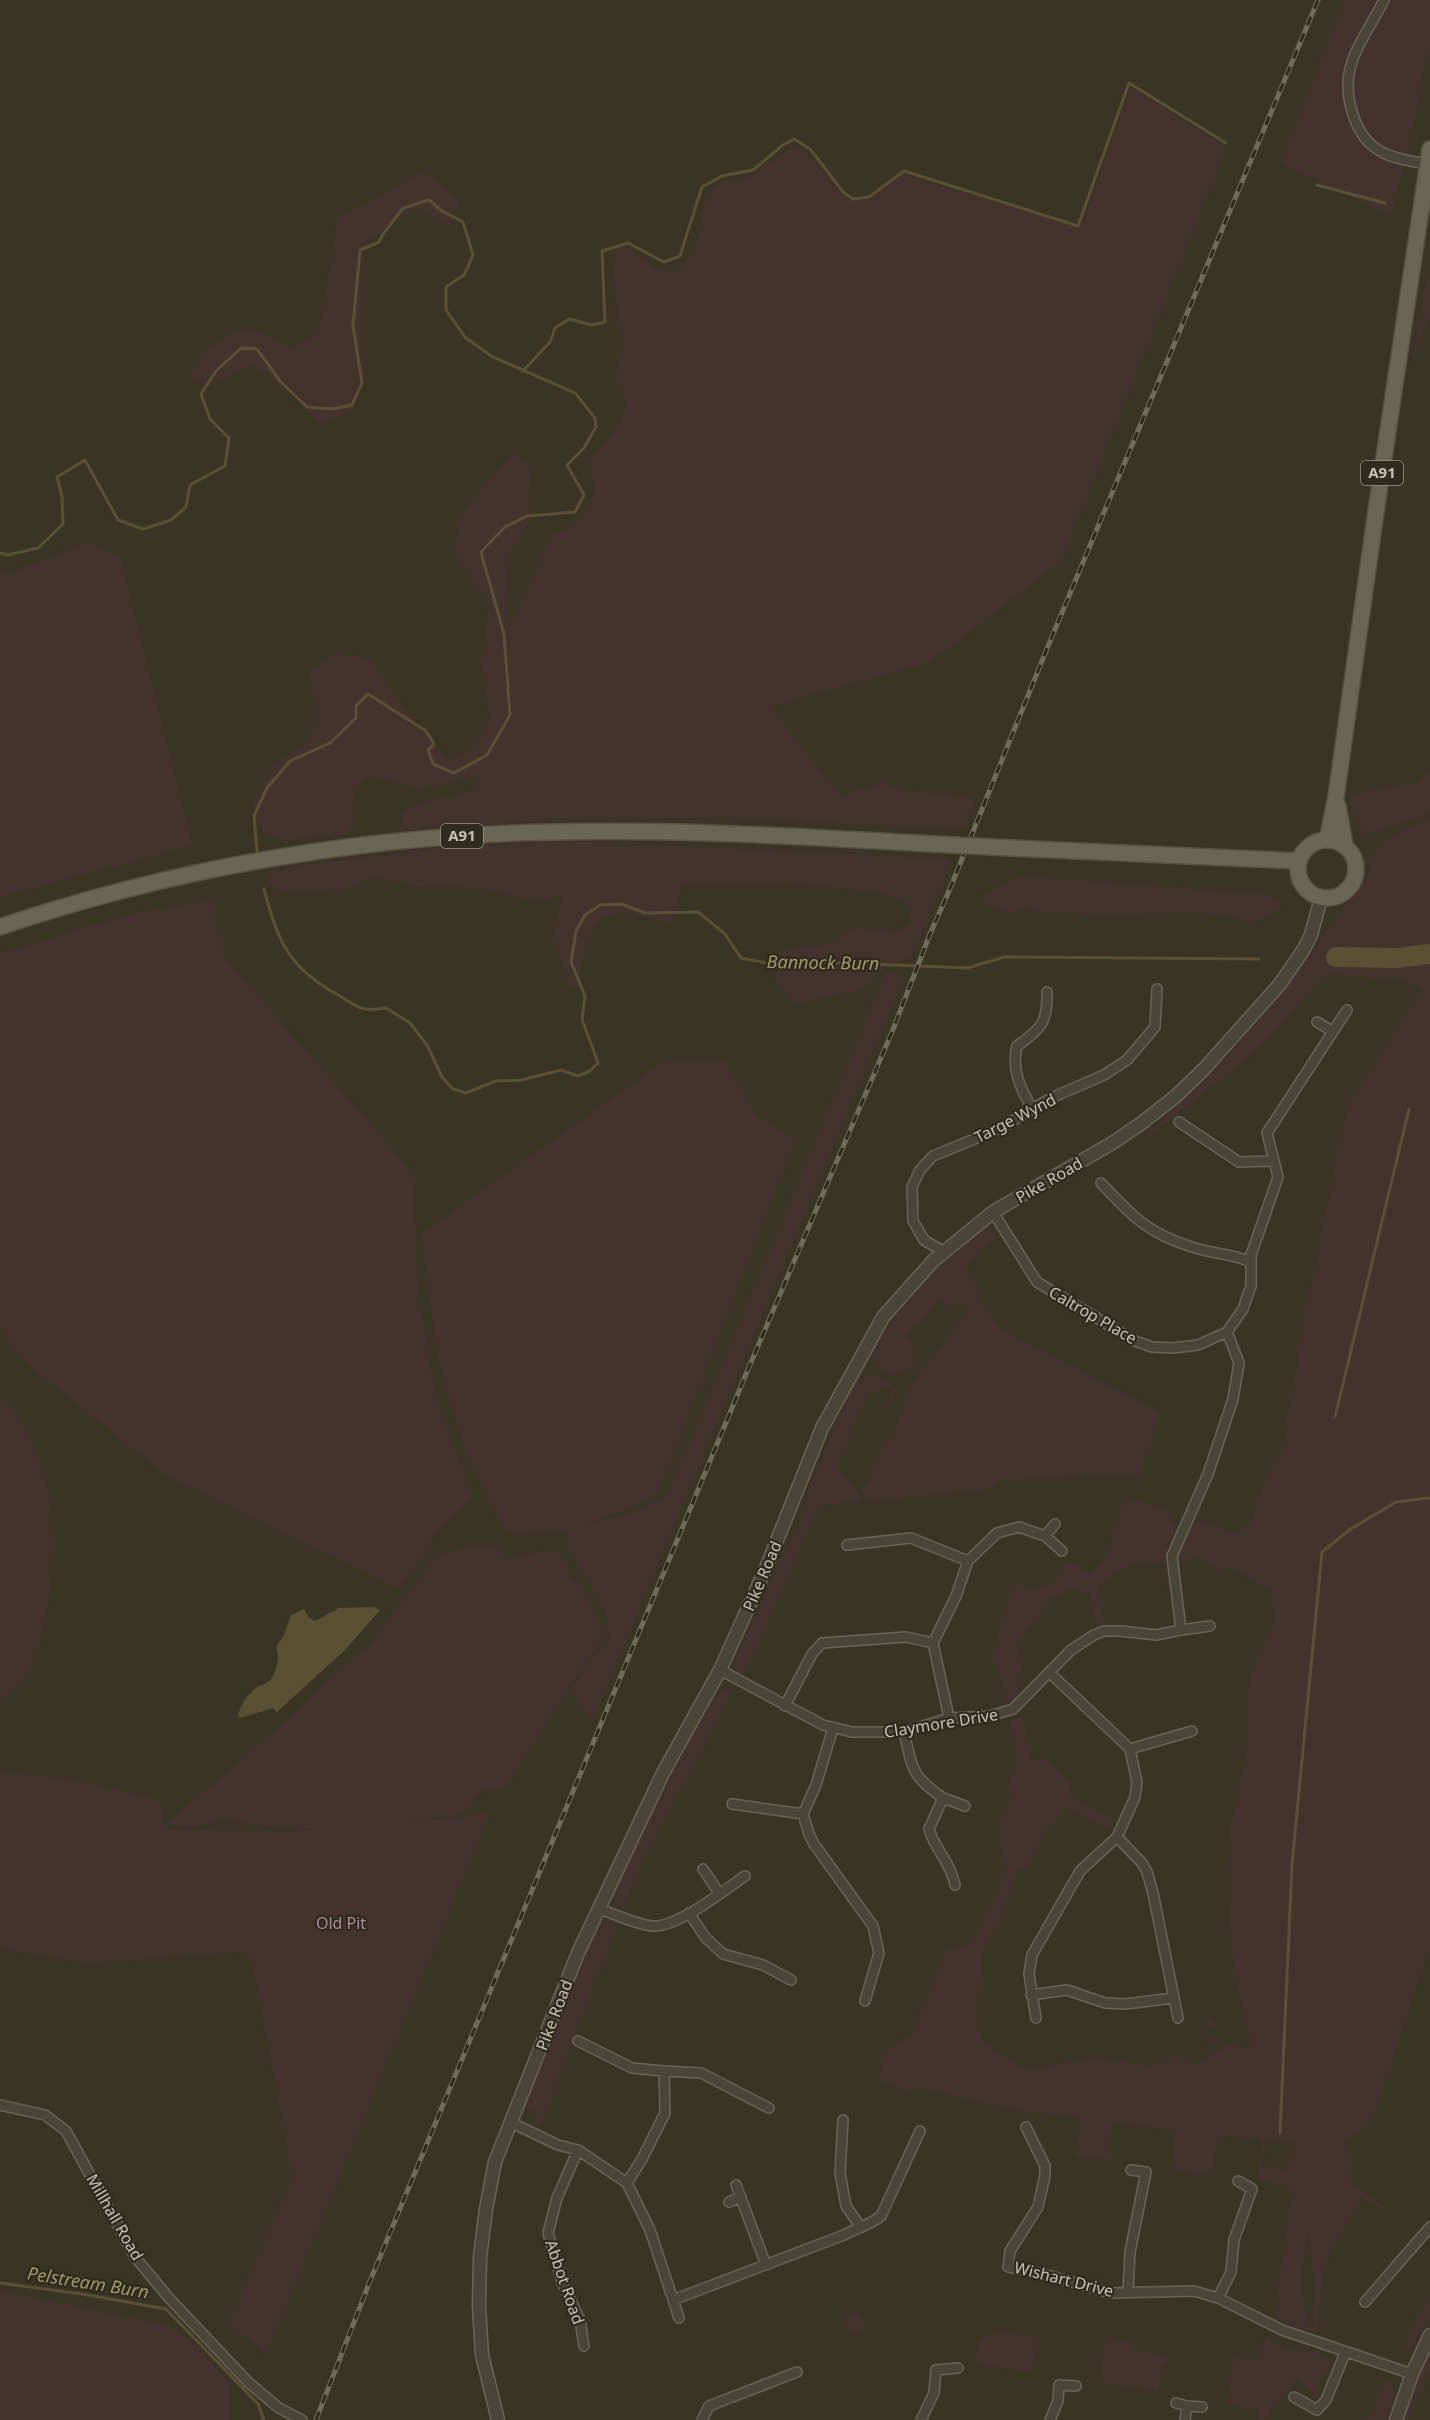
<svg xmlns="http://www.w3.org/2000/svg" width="1430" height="2420" viewBox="0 0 1430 2420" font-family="'Noto Sans',sans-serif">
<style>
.green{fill:#44322f;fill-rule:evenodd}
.water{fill:#5a5134}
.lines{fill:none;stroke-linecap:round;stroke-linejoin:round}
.stream{stroke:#5a5134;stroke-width:3}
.river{stroke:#5a5134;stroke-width:20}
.minor-casing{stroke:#686456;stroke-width:12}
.tertiary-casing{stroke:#686456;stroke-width:15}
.primary-casing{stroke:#565244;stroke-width:18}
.minor{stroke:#4a4637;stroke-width:9}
.tertiary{stroke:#4a4637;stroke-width:12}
.primary{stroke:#6a6555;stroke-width:15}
.rail-casing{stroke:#716c5a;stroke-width:5}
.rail{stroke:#2f2b1d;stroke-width:3;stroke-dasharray:9;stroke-linecap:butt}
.primary-bridge-casing{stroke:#565244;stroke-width:18;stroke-linecap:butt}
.primary-bridge{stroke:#6a6555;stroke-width:15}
.labels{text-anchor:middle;stroke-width:4.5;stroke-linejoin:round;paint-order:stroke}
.shield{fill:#2f2b1d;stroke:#999586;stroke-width:1.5}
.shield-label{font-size:15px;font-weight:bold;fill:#c6c2b3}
.street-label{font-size:16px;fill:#c6c2b3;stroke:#2f2b1d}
.park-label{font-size:16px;fill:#ab899d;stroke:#2f2b1d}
.water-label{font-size:18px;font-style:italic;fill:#a3966e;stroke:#2f2b1d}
</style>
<rect width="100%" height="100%" fill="#3a3424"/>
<path class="green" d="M1345 0H1430V51L1423 69 1412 137 1391 216 1281 163Z
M1131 87 1226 148 1061 561 929 663 770 706 841 798 854 790 872 789 885 781 899 791 967 796 975 801 966 829 724 817 556 820 404 829 401 812 424 802 481 790 476 775 420 790 371 775 354 789 357 815 348 833 283 841 262 831 253 805 270 767 309 741 320 712 308 671 337 654 369 658 401 705 448 760 473 751 490 720 482 665 489 603 454 551 461 514 513 453 529 464 533 515 522 535 505 558 509 629 553 534C560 531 569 529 575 525 598 509 595 482 590 459L619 427 627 405 616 379 621 342 612 260 620 248 630 249 656 269 678 272 693 252 710 191 724 180H746L788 150 800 148 813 160 844 197 863 201 902 175 1077 226 1084 222Z
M424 172 459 200 452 226 416 207 363 245 365 382 350 412 321 424 280 385 252 364 210 386 189 378 206 350 236 330 259 331 291 349 319 334 338 218Z
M1430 262V313L1412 363Z
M89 542 121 557 193 845 0 897V571L11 573Z
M1430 772V812L1364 835 1348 795 1416 783Z
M1430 819V1950L1427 1952 1378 2103C1368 2125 1365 2129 1343 2141 1353 2155 1354 2164 1349 2180L1384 2207 1382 2210 1362 2197 1326 2260 1322 2279 1317 2334 1274 2319 1292 2190 1289 2185 1263 2182 1258 2176 1262 2139 1218 2135 1212 2175 1172 2171 1175 2130 1112 2122 1109 2133 1108 2152 1114 2153 1112 2160 1075 2156 1082 2117 1022 2111 966 2099 949 2093 920 2088 907 2090 879 2080 884 2053 913 2033 947 1949 971 1946 994 1900 1004 1870 999 1828 1012 1796 1009 1781 1017 1760 1009 1722 1022 1714 1032 1762 1046 1758 1071 1784 1068 1796 1113 1819 1110 1829 1064 1807 1055 1823 1047 1827 1026 1869 1019 1870 1003 1907V1913L983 1951 979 2018 983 2043 1029 2071 1096 2057 1145 2066 1168 2062 1173 2055 1180 2054 1182 2062 1198 2064 1232 2042V2046L1250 2050 1252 2039 1237 1987 1231 1940 1227 1870 1229 1834 1248 1742 1249 1676 1274 1622 1272 1589 1231 1568 1219 1570 1200 1557 1178 1562 1182 1591C1170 1570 1178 1535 1198 1521L1235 1534 1251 1525C1257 1509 1261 1488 1270 1472 1279 1456 1289 1452 1284 1430L1298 1362 1300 1333 1317 1267 1322 1222 1331 1194 1336 1152 1347 1109 1422 989 1409 981 1331 974C1314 980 1304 998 1292 1012 1250 1061 1197 1097 1147 1138L1146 1135 1227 1058 1278 997 1368 876C1369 870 1369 862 1372 857 1382 841 1413 825 1430 819ZM1266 2139 1293 2142 1290 2170 1263 2167ZM1309 2232 1314 2279 1313 2328 1308 2327C1301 2297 1300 2262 1309 2232Z
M555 841 951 859 912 957 882 970 863 989 798 1004 777 982 772 956 789 948 834 944 853 928 896 932 911 924 907 901 885 893 819 885 681 884 673 923C657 920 639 913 622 913 584 911 582 964 578 991L568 984 553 937 562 896 535 900 473 887 413 886 375 876 349 889 278 891 268 881 270 870 438 848Z
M1019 876 1269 895 1281 903 1273 914 1252 922C1214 907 1155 915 1113 914 1088 914 1063 912 1039 911L1030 908 1012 912 987 906 982 897Z
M211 900 226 960 413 1173 418 1292 435 1396 472 1498 427 1541 432 1544 397 1589 164 1474 24 1361 0 1327V954L132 914Z
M886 973 904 976 592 1720 570 1690 610 1637 605 1608 567 1546 568 1531 507 1534 469 1460 438 1359 421 1234 662 1063 723 1060 757 1116 795 1140 657 1494 641 1503 577 1528 636 1512 665 1498 688 1448Z
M987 1229 997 1232 995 1233 998 1237 979 1252 980 1254 964 1268 977 1287 978 1300 1002 1329 1023 1342 1160 1412 1139 1476 1128 1474 999 1480 990 1489 866 1501 865 1495 860 1489 869 1481 886 1438 891 1440 909 1388 971 1309 963 1302 955 1304 952 1308 940 1299 917 1327 914 1326 906 1336C943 1369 872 1394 874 1348 899 1312 944 1242 987 1229Z
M873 1375 891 1384 896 1389 891 1406 887 1402 893 1390 884 1386 880 1393 870 1389 836 1466 861 1496V1501L819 1505 762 1636 741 1676 737 1674 734 1664 736 1657 761 1606 781 1559 797 1532 803 1516 810 1485 855 1382 860 1378Z
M0 1397C14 1408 24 1426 31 1442 58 1499 57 1557 45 1618 41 1636 37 1660 26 1674 19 1684 9 1693 0 1700Z
M1124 1497 1174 1513 1170 1522 1179 1527 1167 1545 1173 1590 1170 1595 1163 1565C1138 1554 1117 1571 1097 1586L1106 1626H1097L1089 1592 1072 1589 1051 1599 1016 1643 1023 1672 1016 1674 1019 1696 1006 1704 998 1668 992 1664 1001 1622 1016 1583 1031 1591 1053 1584 1067 1561 1090 1574 1109 1554Z
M465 1545 497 1547 505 1559 549 1551 557 1552 568 1567 569 1579 581 1586 604 1633 504 1789 482 1790 463 1813 451 1816 372 1824 461 1818 490 1812 266 2354 229 2323 293 2177 250 1951 88 1963 0 1948V1771L78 1781 159 1800 165 1829 287 1832 323 1829 269 1826 223 1818 193 1827 166 1824 256 1748 373 1641 435 1559Z
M727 1688 733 1690 643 1859 624 1909 617 1905 612 1894 641 1830 711 1702 720 1692Z
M605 1920H614L618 1923 553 2089 556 2092 540 2127 533 2123 537 2113 523 2106 588 1948 599 1926Z
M1212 2017 1216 2026 1208 2028 1210 2040H1220L1208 2042 1203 2020 1204 2018Z
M0 2291 166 2325 193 2342 230 2384V2420H0Z
M1430 2300C1430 2304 1430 2311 1430 2315 1427 2324 1408 2354 1401 2356L1415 2321Z
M844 2323a10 10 0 1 1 20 0a10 10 0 1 1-20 0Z
M1002 2329 1006 2333 1038 2337 1032 2372 976 2363 978 2340Z
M1266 2334 1276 2345 1295 2351 1308 2350 1329 2358 1331 2366C1323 2374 1315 2385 1317 2397L1296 2379 1272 2407 1268 2420H1257L1258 2409 1227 2405 1234 2357 1260 2361Z
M1109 2339 1133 2342V2350L1168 2357 1167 2363H1163L1158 2391 1100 2382 1104 2345H1107Z
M1430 2351V2374H1426L1423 2392H1418L1411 2420H1405L1418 2377Z
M1384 2379 1390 2380 1395 2394 1386 2420H1366L1375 2408Z"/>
<path class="water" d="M374 1607 380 1610 345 1650 277 1712 273 1708 240 1718 238 1716C240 1705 248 1694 257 1687 261 1685 267 1683 270 1680 277 1673 280 1655 276 1647L284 1635 291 1615 304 1609 309 1618 315 1621 339 1608Z"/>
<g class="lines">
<path class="stream" d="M1317 185 1385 203
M523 371 550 342 555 328 569 319 592 325 605 322 602 251 628 243 664 262 680 256 702 187 722 176 753 170 783 145 794 139 810 149 843 192 853 199 869 197 904 171 1078 226 1129 83 1226 143
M0 553 7 555 38 548 63 524 62 496 57 477 85 460 118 520 143 529 171 520 186 507 190 485 225 466 229 438 210 419 201 394 216 371 241 348 257 349 280 381 307 407 332 409 352 405 362 383 353 326 360 250 379 242 383 234 403 208 429 200 442 211 463 222 473 255 464 275 446 287V310L465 337 491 356 575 393 595 418 596 427 584 448 567 465 584 495 575 512 527 516 505 527 481 552 504 634 510 715 487 755 454 773 433 764 428 750 434 744 426 731 368 694 356 706V718L330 743 290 761 267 788 254 816 257 851
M264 889C278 942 288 967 338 995 360 1008 360 1012 386 1008L410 1023 427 1045 442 1077 453 1089 466 1093 496 1081 521 1080 561 1070 578 1076 590 1071 598 1063 582 1019 585 996 571 962 576 931 585 915 600 905 621 904 645 913 698 912 725 934 741 958 772 964 821 962 968 968 1004 957 1259 959
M1335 1417 1409 1109
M1280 2133 1292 1864 1322 1552 1349 1530 1396 1502 1430 1498
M0 2283 82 2294 166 2309 258 2404 264 2420"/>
<path class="river" d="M1336 957 1396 958 1430 954"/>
<g class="minor-casing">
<path id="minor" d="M1384 0C1376 17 1356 46 1352 62 1347 77 1347 94 1351 108 1362 151 1387 158 1427 164
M1317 1022 1332 1031
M1033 1110C1021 1090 1011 1070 1017 1046 1041 1029 1048 1022 1047 992
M1179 1122 1239 1162 1274 1161
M1101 1183C1132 1216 1147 1233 1192 1247 1213 1254 1229 1253 1251 1262
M993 1212 1037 1282 1135 1341 1152 1347 1173 1348 1198 1345 1227 1332 1243 1309 1251 1286V1255L1278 1177 1267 1133 1347 1010
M944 1252 924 1240 913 1221 912 1187 920 1170 933 1156 1001 1128 1051 1098 1104 1075 1127 1060 1155 1027 1157 989
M1045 1536 1055 1524
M847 1545 911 1538 968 1561
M1181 1630 1210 1626
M720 1670 823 1725 852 1732H904L949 1718 990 1716 1013 1709 1071 1650 1094 1635 1104 1631H1120L1156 1635 1181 1630 1172 1556 1208 1474 1233 1399 1239 1363 1227 1332
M785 1706 812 1654 822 1643 906 1637 933 1643
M949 1718 933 1643 956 1596 968 1561 997 1533 1019 1527 1045 1536 1062 1551
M833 1728 816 1785 803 1814 809 1834 814 1844 873 1926 879 1953 865 2001
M904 1732C913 1769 910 1775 943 1798L929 1829C935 1850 950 1861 955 1885
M1130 1749 1192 1731
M943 1798 965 1806
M732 1804 803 1814
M1117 1837 1142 1863 1147 1872 1153 1893 1178 2018
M703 1869 719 1893
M599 1909C616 1914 634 1924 652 1926 677 1928 723 1891 745 1876
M689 1913 705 1937 723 1954 763 1965 791 1980
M1031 1995 1067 1990 1105 2003 1126 2004 1173 1998
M1036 2018 1029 1974 1032 1955 1080 1871 1117 1837 1135 1797 1137 1782 1130 1749 1050 1673
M578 2041 632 2068 664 2071 665 2113 642 2159 627 2183
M664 2071 701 2073 769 2108
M0 2105 45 2115 66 2131 135 2257 169 2298 249 2383 279 2408 302 2420
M843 2120 840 2173 846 2206 860 2226
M512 2123 558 2145 578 2150 627 2183 650 2230 679 2318
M1026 2127 1045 2166V2175L1038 2207 1010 2251 1008 2267 1051 2276 1110 2293 1194 2291 1218 2298 1282 2330 1412 2374
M578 2150 557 2198 548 2233 562 2282 580 2320 584 2346
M736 2185 766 2265
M729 2202 741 2197
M1128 2292 1130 2252 1146 2172 1131 2170
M1218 2298 1231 2272 1234 2240 1252 2189 1238 2181
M673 2300 844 2235C857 2228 870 2225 881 2216L920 2131
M1365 2302 1430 2227
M1294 2397 1317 2410 1326 2400 1345 2353
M1176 2403 1187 2406 1185 2420
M1187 2406 1202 2407
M702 2420 709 2406 797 2372
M921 2420 934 2393 936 2370 958 2368
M1050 2420 1058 2401 1059 2385 1076 2386"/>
</g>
<g class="tertiary-casing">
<path id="tertiary" d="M498 2420 482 2355 479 2306 480 2257 486 2209 495 2162 578 1953 663 1773 720 1670 766 1568 822 1428 859 1361 883 1317 933 1261 993 1212 1114 1142 1139 1125 1175 1097 1204 1069 1280 984 1304 949 1311 935 1321 898
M1396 2420 1412 2374 1430 2335"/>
</g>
<g class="primary-casing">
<path id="primary" d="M1338 806 1345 846
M1327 840 1336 797 1376 511 1430 149
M1298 869a29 29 0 1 1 58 0a29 29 0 1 1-58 0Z
M1011 848 1299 861
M0 927C178 867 367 835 554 832 681 829 807 837 934 844"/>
</g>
<use href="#minor" class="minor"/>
<use href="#tertiary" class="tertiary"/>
<use href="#primary" class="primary"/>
<g class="rail-casing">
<path id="rail" d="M316 2420 370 2281 545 1859 749 1367 892 1032 930 934 949 891 1046 651 1318 0"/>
</g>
<use href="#rail" class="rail"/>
<g class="primary-bridge-casing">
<path id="primary-bridge" d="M934 844 1011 848"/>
</g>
<use href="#primary-bridge" class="primary-bridge"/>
</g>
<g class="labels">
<g class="shield">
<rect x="1361" y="461" width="42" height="24" rx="4.5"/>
<rect x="441" y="824" width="42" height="24" rx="4.5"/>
</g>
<g class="shield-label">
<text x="1382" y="478">A91</text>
<text x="462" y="841">A91</text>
</g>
<g class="street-label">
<text transform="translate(1015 1118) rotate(-27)" y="6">Targe Wynd</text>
<text transform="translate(1049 1180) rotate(-30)" y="6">Pike Road</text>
<text transform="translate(1093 1315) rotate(30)" y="6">Caltrop Place</text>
<text transform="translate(762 1576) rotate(-67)" y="6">Pike Road</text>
<text transform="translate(941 1723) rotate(-9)" y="6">Claymore Drive</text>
<text transform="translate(554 2015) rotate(-69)" y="6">Pike Road</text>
<text transform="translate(115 2217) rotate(60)" y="6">Millhall Road</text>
<text transform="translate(1064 2279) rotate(14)" y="6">Wishart Drive</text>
<text transform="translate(565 2282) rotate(71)" y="6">Abbot Road</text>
</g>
<g class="park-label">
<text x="341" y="1929">Old Pit</text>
</g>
<g class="water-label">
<text transform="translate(823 963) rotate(1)" y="6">Bannock Burn</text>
<text transform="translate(88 2283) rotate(9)" y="6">Pelstream Burn</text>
</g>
</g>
</svg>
